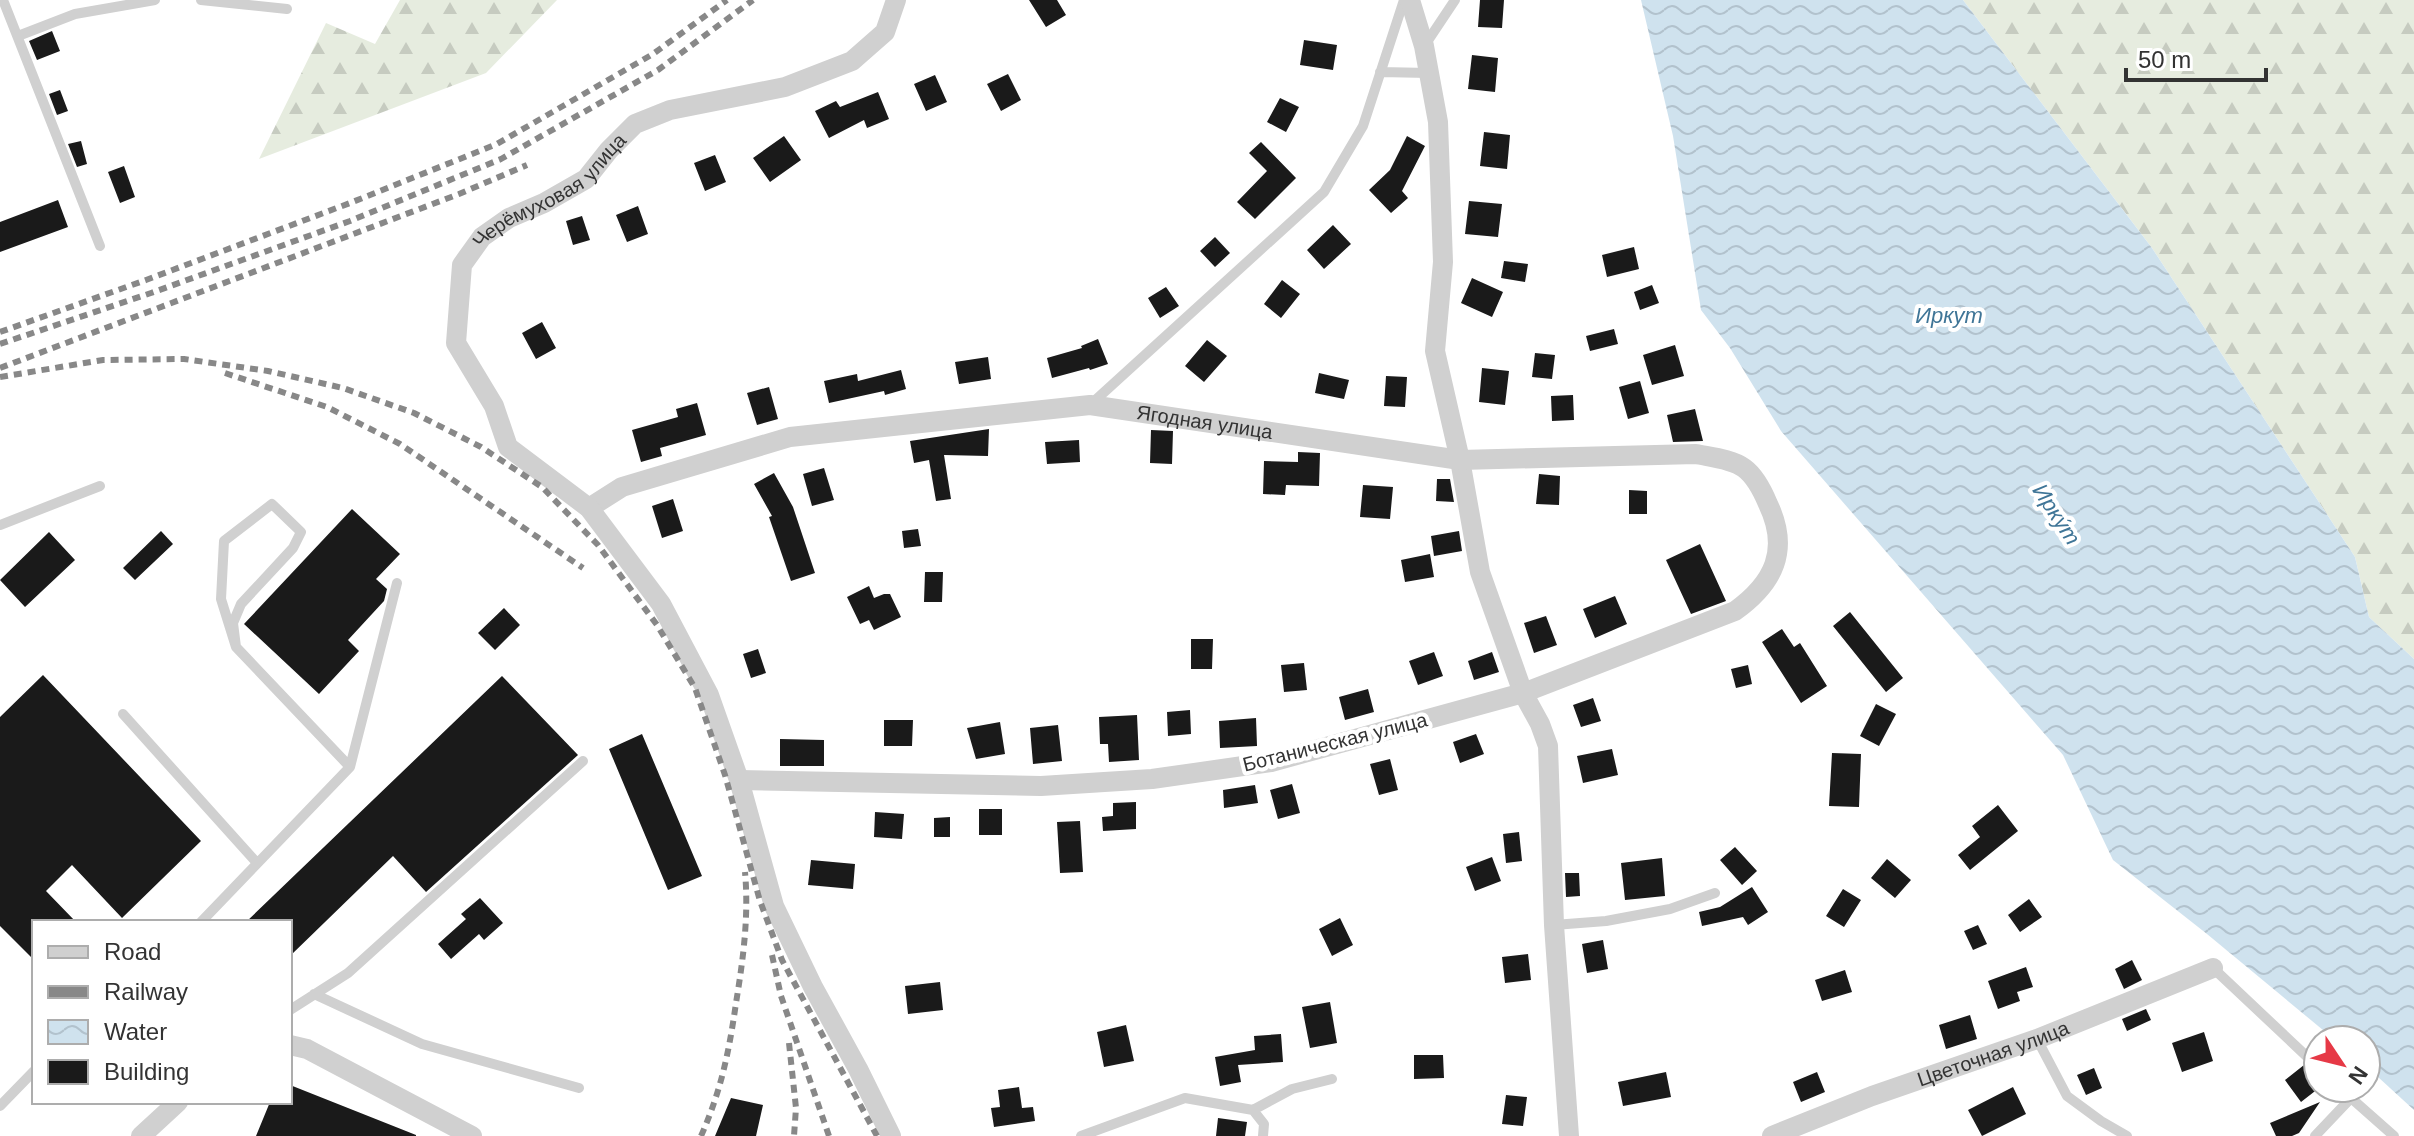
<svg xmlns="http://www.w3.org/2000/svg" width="2414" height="1136" viewBox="0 0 2414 1136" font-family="Arial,sans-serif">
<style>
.forest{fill:url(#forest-firs)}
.water{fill:url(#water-waves)}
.building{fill:#1a1a1a}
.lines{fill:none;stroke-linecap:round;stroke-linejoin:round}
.service{stroke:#d0d0d0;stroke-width:10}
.minor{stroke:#d0d0d0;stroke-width:20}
.rail{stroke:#888;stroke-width:6;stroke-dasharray:8 6;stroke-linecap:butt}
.labels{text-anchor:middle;stroke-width:8;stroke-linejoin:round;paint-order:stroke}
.street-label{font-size:20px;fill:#333;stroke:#fff}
.water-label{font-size:22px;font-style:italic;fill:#3f7597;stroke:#fff}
</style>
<defs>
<pattern id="forest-firs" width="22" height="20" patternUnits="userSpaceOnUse" patternTransform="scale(2)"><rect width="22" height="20" fill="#e6ecdf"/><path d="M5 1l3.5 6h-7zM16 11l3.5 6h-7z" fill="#c6cbc0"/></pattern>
<pattern id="water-waves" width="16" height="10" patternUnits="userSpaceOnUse" patternTransform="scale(2)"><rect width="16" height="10" fill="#cfe2ee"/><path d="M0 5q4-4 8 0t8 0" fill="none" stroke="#b2c2cd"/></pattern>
</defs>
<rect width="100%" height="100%" fill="#fff"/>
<path class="forest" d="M400 0H557L486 73 259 159 326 23 375 44Z
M1963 0H2414V659L2369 617 2355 557 2152 248Z"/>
<path class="water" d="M1641 0H1963L2152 248 2355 557 2369 617 2414 659V1110L2366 1066V1040H2335L2207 934 2113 860 2063 755 1781 431 1730 348 1701 310 1673 136Z"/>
<path class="building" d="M1029 0H1057L1066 15 1046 27Z
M1480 0H1504L1502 28 1478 27Z
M52 31 60 51 37 60 29 41Z
M1304 40 1337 45 1333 70 1300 65Z
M1472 55 1498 58 1495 92 1468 89Z
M1008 74 1021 100 1001 111 987 84Z
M935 75 947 102 926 111 914 84Z
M60 90 68 111 57 115 49 94Z
M878 92 889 119 867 128 864 120 829 138 815 111 836 101 840 107Z
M1280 98 1299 107 1286 132 1267 122Z
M1484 132 1510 135 1507 169 1480 166Z
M784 136 801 160 770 182 753 158Z
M1407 136 1425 146 1402 191 1408 198 1391 213 1369 190 1390 170Z
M81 141 87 164 77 167 68 144Z
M1261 142 1296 178 1255 219 1237 202 1267 171 1249 153Z
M715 155 726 182 705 191 694 163Z
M124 166 135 197 120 203 108 172Z
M58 200 68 227 0 252V222Z
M1469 201 1502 204 1498 237 1465 234Z
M638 206 648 234 627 242 616 215Z
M582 216 590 240 573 245 566 221Z
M1333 225 1351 244 1324 269 1307 250Z
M1215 237 1230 253 1215 267 1200 251Z
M1634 247 1639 269 1607 277 1602 255Z
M1504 261 1528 264 1525 282 1501 278Z
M1472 278 1503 292 1492 317 1461 303Z
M1282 280 1300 294 1281 318 1264 304Z
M1652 285 1659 303 1640 310 1634 292Z
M1166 287 1179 306 1160 318 1148 298Z
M542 322 556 348 536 359 522 333Z
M1614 329 1618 344 1590 351 1586 336Z
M1098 339 1108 364 1090 370 1089 368 1052 378 1047 358 1082 348 1081 346Z
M1207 340 1227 356 1204 382 1185 366Z
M1675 345 1684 376 1652 385 1643 355Z
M1535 353 1555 355 1552 379 1532 377Z
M988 357 991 379 959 384 955 362Z
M1482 368 1509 371 1505 405 1479 402Z
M901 370 906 389 885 395 884 391 829 403 824 381 857 374 858 381Z
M1319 373 1349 380 1344 399 1315 393Z
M1386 376 1407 377 1405 407 1384 406Z
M1640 381 1649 413 1628 419 1619 387Z
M769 387 778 419 757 425 747 393Z
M1573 395 1574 420 1552 421 1551 396Z
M697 403 706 435 660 448 662 456 641 462 632 430 678 417 676 409Z
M1695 409 1703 441 1673 442 1667 415Z
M989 429 988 456 944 455 951 499 936 501 929 460 914 463 910 441Z
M1151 430 1173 431 1172 464 1150 463Z
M1079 440 1080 462 1047 464 1045 442Z
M1298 452 1320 453 1319 486 1286 485 1285 495 1263 494 1264 461 1298 462Z
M824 468 834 500 812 506 803 474Z
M774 473 793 507 815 573 791 581 769 517 772 516 754 484Z
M1539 474 1560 476 1559 505 1536 504Z
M1437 479H1450L1454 502 1436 501Z
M1363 485 1393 487 1390 519 1360 517Z
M1629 490 1647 491V514H1629Z
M673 499 683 531 662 538 652 506Z
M352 509 400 554 376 579 387 589 384 601 348 640 359 651 319 694 244 624Z
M918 529 921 546 904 548 902 531Z
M161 531 173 544 135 580 123 568Z
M1459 531 1462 551 1434 556 1431 536Z
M49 532 75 560 25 607 0 580Z
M1700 544 1726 601 1691 614 1666 560Z
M1430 554 1434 577 1405 582 1401 560Z
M925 572H943L942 602H924Z
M869 586 874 598 884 594H890L901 617 874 630 869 620 860 624 847 597Z
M1615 596 1627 624 1595 638 1583 609Z
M504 608 520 625 495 650 478 633Z
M1850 612 1903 678 1886 692 1833 626Z
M1546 616 1557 645 1534 653 1524 623Z
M1782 629 1794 647 1800 643 1827 686 1801 703 1762 642Z
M1191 639H1213L1212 669H1191Z
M758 649 766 673 751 678 743 654Z
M1434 652 1443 676 1418 685 1409 661Z
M1492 652 1499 672 1474 680 1468 661Z
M1304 663 1307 690 1284 692 1281 665Z
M1748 665 1752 684 1736 688 1731 669Z
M43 675 201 841 122 918 72 865 46 891 76 922H34V960L0 926V717Z
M502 676 578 755 426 892 393 856 290 956V922H246Z
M1368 689 1374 712 1345 720 1339 697Z
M1593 698 1601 721 1581 727 1573 705Z
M1876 704 1896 714 1879 746 1860 736Z
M1190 710 1191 734 1168 736 1167 712Z
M1137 715 1139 760 1109 762 1108 744H1100L1099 717Z
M1256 718 1257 746 1220 748 1219 721Z
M884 720H913L912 746H884Z
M1000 722 1005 754 976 759 967 728Z
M1058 725 1062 761 1033 764 1030 728Z
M642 734 702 876 668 890 609 749Z
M1476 734 1484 754 1460 763 1453 742Z
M780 739 824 740V766H780Z
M1612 749 1618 775 1583 783 1577 756Z
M1832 753 1861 754 1859 807 1829 806Z
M1390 759 1398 790 1379 795 1370 764Z
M1292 784 1300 813 1278 819 1270 790Z
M1255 785 1258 803 1224 808 1223 790Z
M1136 802V829L1103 831 1102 817 1113 816V803Z
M1998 805 2018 831 1970 870 1958 855 1980 837 1972 826Z
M979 809H1002V835H979Z
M875 812 904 814 902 839 874 837Z
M950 817V837H934V818Z
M1080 821 1083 872 1060 873 1057 822Z
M1519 832 1522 861 1506 863 1503 834Z
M1735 847 1757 871 1742 885 1720 860Z
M1492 857 1501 881 1475 891 1466 867Z
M1662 858 1665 896 1625 900 1621 863Z
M1887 859 1911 880 1895 898 1871 878Z
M811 860 855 864 853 889 808 885Z
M1565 873H1579L1580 896 1566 897Z
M1752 887 1768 912 1748 925 1743 917 1702 926 1699 912 1720 907Z
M1843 889 1861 900 1844 927 1826 916Z
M480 898 503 923 484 940 479 934 451 959 438 944 466 919 461 914Z
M2029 899 2042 917 2020 932 2008 915Z
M1340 918 1353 945 1332 956 1319 929Z
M1978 925 1987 944 1973 950 1964 931Z
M1603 940 1608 969 1587 973 1582 944Z
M1528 954 1531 980 1505 983 1502 957Z
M2132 960 2142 980 2124 989 2115 969Z
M2026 967 2033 987 2017 992 2020 1001 1998 1009 1988 981Z
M1845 970 1852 992 1822 1001 1815 980Z
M940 982 943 1010 908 1014 905 986Z
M1330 1002 1337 1043 1310 1048 1302 1007Z
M2146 1009 2151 1020 2127 1031 2122 1019Z
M1970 1015 1977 1039 1946 1049 1939 1025Z
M1126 1025 1134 1061 1104 1067 1097 1032Z
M2204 1032 2213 1061 2182 1072 2172 1043Z
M1281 1034 1283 1062 1238 1065 1241 1082 1220 1086 1215 1057 1255 1050 1254 1036Z
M1414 1055H1443L1444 1078 1414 1079Z
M2304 1065 2319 1088 2301 1102 2285 1080Z
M2094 1068 2102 1088 2086 1095 2077 1075Z
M1666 1072 1671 1097 1623 1106 1618 1082Z
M1817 1072 1825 1092 1801 1102 1793 1082Z
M290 1085 416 1135V1136H256L270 1102H290Z
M1019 1087 1022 1108 1033 1107 1035 1121 994 1127 991 1108 1000 1107 998 1090Z
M2013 1087 2026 1114 1982 1136 1968 1110Z
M1506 1095 1527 1097 1523 1126 1502 1124Z
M731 1098 763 1105 756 1136H715Z
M2320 1102 2299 1133 2292 1136H2276L2270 1123Z
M1218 1118 1247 1122 1245 1136H1216Z"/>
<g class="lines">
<path class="service" d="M3 0 100 246
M201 0 287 9
M18 36 75 14 155 0
M1425 45 1455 0
M1380 72 1429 73
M1090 405 1324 192 1363 126 1404 0
M0 525 100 486
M123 714 257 863
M350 767 397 583
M201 922 350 767 236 647 221 599 224 541 272 504 301 532 293 548 241 604 233 623 236 647
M1554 925 1606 921 1670 909 1715 893
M2213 968 2318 1067
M314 994 422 1044 579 1088
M290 1010 348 973 583 761
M2037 1039 2067 1096 2101 1121 2127 1136
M2351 1098 2394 1136
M0 1106 34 1071
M1253 1110 1292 1089 1332 1079
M1081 1136 1185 1098 1253 1110 1264 1124 1263 1136
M2315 1136 2351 1098 2341 1088"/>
<g class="minor">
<path d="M1410 0 1424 46 1438 122 1443 262 1435 351 1460 460 1480 572 1523 693 1540 724 1548 746 1554 925 1569 1136"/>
<path id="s1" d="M589 508 622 487 790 437 1090 405 1460 460 1696 454C1710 457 1732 459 1744 468 1755 476 1763 492 1768 504 1790 550 1774 583 1735 611L1523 693 1271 762 1152 779 1041 786 739 780"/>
<path d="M290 1045 307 1049 472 1136"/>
<path d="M141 1136 178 1102"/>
<path id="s2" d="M891 1136 858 1069 813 987 774 906 739 780 709 695 661 604 589 508 508 447 494 406 456 343 462 265 482 237 509 218 544 203 586 179 609 150 635 124 670 110 785 87 852 61 885 32 896 0"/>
<path id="s3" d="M1772 1136 1872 1096 2037 1039 2213 968"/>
</g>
<path class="rail" d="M0 332 146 280 350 203 497 144 653 54 727 0
M0 344 151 293 350 221 501 159 658 70 753 0
M0 368 459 194 527 165
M225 373 327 407 400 444 583 568
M0 377 103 360 184 359 268 371 343 388 414 413 481 447 542 487 598 545 657 625 695 688 725 775 760 901 782 960 877 1136
M772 955 781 996 829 1136
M789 1043 796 1108 794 1136
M701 1136C721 1091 729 1052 736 1003 743 960 749 917 745 872"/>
</g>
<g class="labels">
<g class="street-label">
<text dy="7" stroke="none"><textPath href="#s2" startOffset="1116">Черёмуховая улица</textPath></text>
<text dy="7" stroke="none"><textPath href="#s1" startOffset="632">Ягодная улица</textPath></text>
<text transform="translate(1335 742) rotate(-14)" y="7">Ботаническая улица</text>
<text dy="7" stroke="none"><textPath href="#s3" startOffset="236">Цветочная улица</textPath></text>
</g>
<g class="water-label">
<text x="1949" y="323">Иркут</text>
<text transform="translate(2057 514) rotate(57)" y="8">Ирку́т</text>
</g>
</g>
<rect x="32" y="920" width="260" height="184" fill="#ffffff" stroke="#adadad" stroke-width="2"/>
<rect x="48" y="946" width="40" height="12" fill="#d0d0d0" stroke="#adadad" stroke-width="2"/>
<text x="104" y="960" font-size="24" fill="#333333">Road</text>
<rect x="48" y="986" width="40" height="12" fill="#888888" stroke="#adadad" stroke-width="2"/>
<text x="104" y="1000" font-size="24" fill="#333333">Railway</text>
<rect x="48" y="1020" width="40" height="24" fill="url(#water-waves)" stroke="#adadad" stroke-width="2"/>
<text x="104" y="1040" font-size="24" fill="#333333">Water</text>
<rect x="48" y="1060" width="40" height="24" fill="#1a1a1a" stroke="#adadad" stroke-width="2"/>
<text x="104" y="1080" font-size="24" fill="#333333">Building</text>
<g transform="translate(2342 1064) rotate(125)"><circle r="38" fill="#ffffff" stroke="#adadad" stroke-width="2"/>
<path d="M0-6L14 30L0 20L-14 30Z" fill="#e63946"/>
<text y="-12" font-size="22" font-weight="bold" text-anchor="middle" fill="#333333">N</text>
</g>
<path d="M2126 68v12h140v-12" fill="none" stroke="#333333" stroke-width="4"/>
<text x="2138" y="68" font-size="24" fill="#333333" stroke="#ffffff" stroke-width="6" paint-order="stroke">50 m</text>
</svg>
